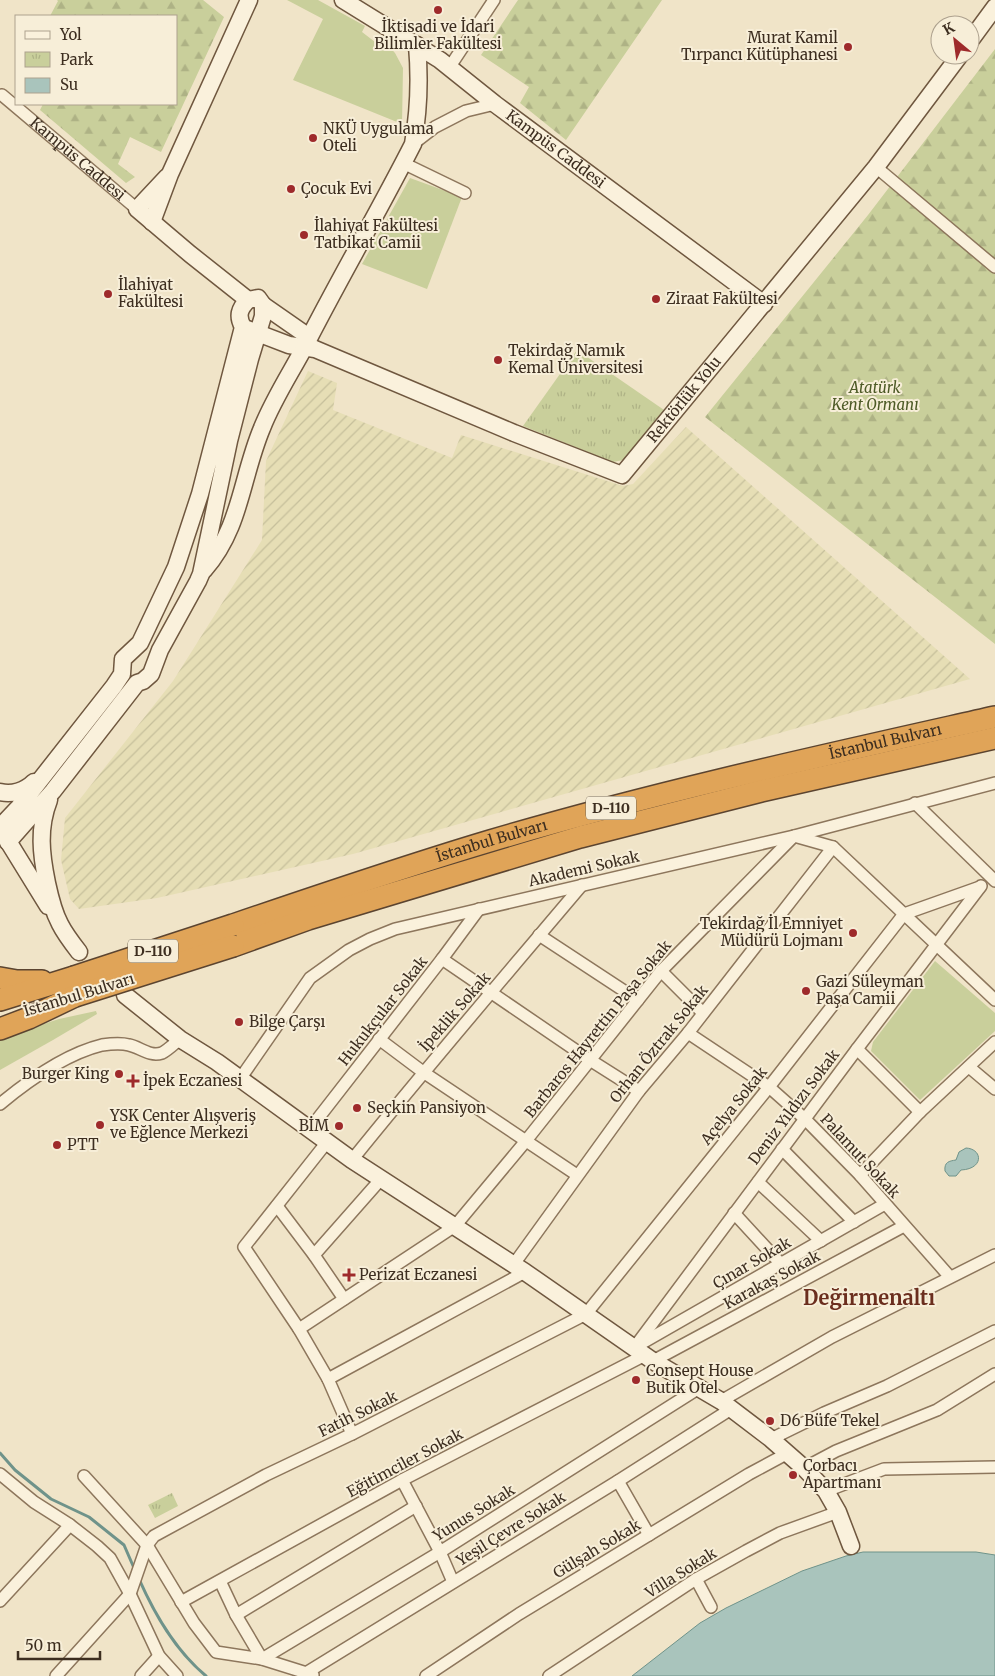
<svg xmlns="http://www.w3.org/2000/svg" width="995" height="1676" font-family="Merriweather,serif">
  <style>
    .farmland { fill: url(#farmland-furrows) }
    .grass { fill: #c9cf9b }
    .forest { fill: url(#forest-firs) }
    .park { fill: url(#park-tufts) }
    .water { fill: #a9c4bc; stroke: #6f938a }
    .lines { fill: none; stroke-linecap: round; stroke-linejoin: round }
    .stream { stroke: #6f938a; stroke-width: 3 }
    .street-casing { stroke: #8d765c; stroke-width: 14 }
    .secondary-casing { stroke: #6f573f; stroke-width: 19 }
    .highway-casing { stroke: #5b4430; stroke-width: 24 }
    .street { stroke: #faf1dc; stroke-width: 11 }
    .secondary { stroke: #faf1dc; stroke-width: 16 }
    .highway { stroke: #e0a458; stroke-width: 21 }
    .highway-bridge-casing { stroke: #5b4430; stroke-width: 24; stroke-linecap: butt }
    .highway-bridge { stroke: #e0a458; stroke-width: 21 }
    .poi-dot { fill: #9e2a2b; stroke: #f7eed8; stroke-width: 2 }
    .labels { text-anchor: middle; stroke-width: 4; stroke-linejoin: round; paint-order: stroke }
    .shield { fill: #f7eed8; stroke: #756857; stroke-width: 1 }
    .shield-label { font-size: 14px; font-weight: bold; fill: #3d2e20 }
    .poi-label { font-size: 15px; fill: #3d2e20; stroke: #f7eed8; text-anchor: start }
    .street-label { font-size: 15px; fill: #3d2e20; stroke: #f7eed8 }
    .park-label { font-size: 15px; font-style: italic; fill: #4d5a26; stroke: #f7eed8 }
    .district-label { font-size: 20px; font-weight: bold; fill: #6b2e1e; stroke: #f7eed8 }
  </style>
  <defs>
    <pattern id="farmland-furrows" width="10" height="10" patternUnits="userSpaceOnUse" patternTransform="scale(1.25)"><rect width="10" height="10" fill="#e6deb5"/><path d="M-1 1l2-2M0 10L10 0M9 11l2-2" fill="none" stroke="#c6bf9b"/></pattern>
    <pattern id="forest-firs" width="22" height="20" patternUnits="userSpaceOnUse" patternTransform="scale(1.25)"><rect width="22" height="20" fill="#c9cf9b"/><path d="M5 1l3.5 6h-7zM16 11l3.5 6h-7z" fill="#aeb285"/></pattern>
    <pattern id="park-tufts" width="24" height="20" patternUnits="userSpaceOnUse" patternTransform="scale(1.25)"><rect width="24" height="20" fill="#c9cf9b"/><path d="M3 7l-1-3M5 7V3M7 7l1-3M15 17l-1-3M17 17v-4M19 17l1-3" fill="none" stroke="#aeb285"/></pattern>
  </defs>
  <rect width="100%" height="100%" fill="#f0e4c8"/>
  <path class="farmland" d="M 308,371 L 337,383 L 333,410 L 452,458 L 461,435 L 623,486 L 633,484 L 686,427 L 970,679 L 353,854 L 157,898 L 79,909 L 70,899 L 61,860 L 65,818 L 173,681 L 262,540 L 266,461 Z"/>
  <g class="grass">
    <path d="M 287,0 L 318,0 L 365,26 L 362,32 L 375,42 L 382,39 L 395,53 L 403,68 L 402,124 L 293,80 L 323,19 Z"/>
    <path d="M 410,178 L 462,197 L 427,289 L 362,264 Z"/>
    <path d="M 935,961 L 995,1013 L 995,1031 L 920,1100 L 871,1051 L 873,1042 Z"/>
    <path d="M 96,1011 L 97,1014 L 53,1040 L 0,1070 L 0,1038 L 59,1019 Z"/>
  </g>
  <g class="forest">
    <path d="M 57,0 L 203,0 L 224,17 L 161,152 L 130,137 L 118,164 L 135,177 L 126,183 L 40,110 L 43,104 L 176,104 L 176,16 L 50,16 L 58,1 Z"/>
    <path d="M 518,0 L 662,0 L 566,140 L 520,103 L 529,87 L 481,55 Z"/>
    <path d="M 995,49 L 995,644 L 705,417 L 868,215 Z"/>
  </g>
  <g class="park">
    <path d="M 577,350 L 667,412 L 629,459 L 613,462 L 523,426 Z"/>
    <path d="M 172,1493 L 178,1506 L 155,1518 L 148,1505 Z"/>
  </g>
  <g class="water">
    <path d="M 966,1148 C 983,1149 984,1169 961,1170 L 956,1176 L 949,1176 L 945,1171 C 944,1162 949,1161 956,1160 L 959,1152 Z"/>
    <path d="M 863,1552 L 976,1552 L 995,1555 L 995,1676 L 632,1676 L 700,1623 L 726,1608 L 802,1571 L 846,1556 Z"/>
  </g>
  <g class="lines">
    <g class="stream">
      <path d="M 0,1453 L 15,1470 L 51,1499 L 89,1517 L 124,1545 L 134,1568"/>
      <path d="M 139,1579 C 155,1615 175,1650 206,1676"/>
    </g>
    <g class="street-casing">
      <g id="street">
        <path d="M 449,68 L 494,0"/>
        <path id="s1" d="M 2,95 L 137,209"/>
        <path d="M 413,144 L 435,127 L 466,111 L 495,104"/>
        <path d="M 403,163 L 465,193"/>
        <path d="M 876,167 L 995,267"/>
        <path d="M 915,803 L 995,881"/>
        <path d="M 904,914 L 980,887"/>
        <path d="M 539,935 L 638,1000"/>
        <path d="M 442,959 L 590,1060 L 639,1091"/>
        <path d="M 661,971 L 703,1013"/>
        <path d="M 688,1033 L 769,1087 L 805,1119 L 860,1175 L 950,1277"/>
        <path d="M 379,1039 L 423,1072 L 577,1175"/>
        <path d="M 857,1049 L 920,1112"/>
        <path d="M 969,1067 L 995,1089"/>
        <path d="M 240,1079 L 310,978 L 349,950 L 370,939 L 395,929 L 794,836 L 995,783"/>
        <path d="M 0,1104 C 29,1080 65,1054 102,1045 C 109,1044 122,1043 129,1045 C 140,1047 149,1057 162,1053 C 168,1050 175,1043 180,1039"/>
        <path d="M 309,1130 L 442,959 L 479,909"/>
        <path d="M 327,1142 L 244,1247 L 299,1329 L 328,1379 L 352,1434"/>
        <path d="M 782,1149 L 854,1222"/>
        <path d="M 352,1160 C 427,1067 505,976 582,885"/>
        <path d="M 860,1175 L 920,1112 L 995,1042"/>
        <path d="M 758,1182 L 821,1241"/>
        <path d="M 277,1206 L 314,1255 L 344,1299"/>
        <path d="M 734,1213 L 781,1264"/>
        <path d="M 314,1255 L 381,1179"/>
        <path d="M 514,1264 L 639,1091 L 688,1033 L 833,847"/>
        <path d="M 299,1329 L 455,1226 L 525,1142 L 661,971 L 794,836 L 833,847 L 995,1000"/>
        <path d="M 637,1346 L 885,1204"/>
        <path d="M 634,1348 L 857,1049 L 981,886"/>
        <path d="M 653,1361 L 904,1226"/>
        <path d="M 328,1379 L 525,1272"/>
        <path d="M 721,1401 L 832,1337 L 995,1255"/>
        <path d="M 771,1439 L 824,1413 L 887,1386 L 995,1331"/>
        <path d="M 804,1468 L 836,1451 L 937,1410 L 995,1374"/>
        <path d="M 0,1474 L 34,1502 L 70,1525 L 97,1546 L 110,1558 L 130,1594 L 159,1656 L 177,1676"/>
        <path d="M 84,1476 L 147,1545 L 194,1623 L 216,1652 L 262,1659 L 313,1675"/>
        <path d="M 402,1480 L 440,1552 L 453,1582"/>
        <path d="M 618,1481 L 649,1535"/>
        <path d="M 826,1491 L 884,1469 L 995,1467"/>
        <path d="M 696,1579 L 711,1607"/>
        <path d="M 220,1581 L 236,1615 L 262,1659 L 440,1552 L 699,1388"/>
        <path d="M 0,1601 L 70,1525"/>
        <path d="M 181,1602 L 402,1480 L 645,1355"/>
        <path d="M 236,1615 L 416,1506"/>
        <path d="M 306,1673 L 618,1481 L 731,1409"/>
        <path d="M 56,1676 L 130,1594 L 147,1545 L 154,1536 L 266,1475 L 352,1434 L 586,1314 L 769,1087 L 904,914"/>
        <path d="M 141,1676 L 159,1656"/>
        <path d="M 426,1676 L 519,1614 L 749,1474 L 788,1453"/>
        <path d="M 549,1676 L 696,1579 L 746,1551 L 780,1533 L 838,1512"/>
      </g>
    </g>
    <g class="secondary-casing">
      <g id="secondary">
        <path id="s2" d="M 343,0 L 440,60 L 495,104 L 764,304"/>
        <path d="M 970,41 L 995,7"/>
        <path d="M 167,177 L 137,209 L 190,254 L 248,300"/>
        <path d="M 152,222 L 170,174 L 249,0"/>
        <path d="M 263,305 L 309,337"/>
        <path id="s3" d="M 247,329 L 289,345 L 315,349 L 514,433 L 622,475 L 876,167 L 960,55"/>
        <path d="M 204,570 C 241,528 241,478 262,428 C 273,400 290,374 304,348 C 339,279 378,213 413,144 C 419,110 420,79 417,45"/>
        <path d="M 0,792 C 12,795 25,791 34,782"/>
        <path d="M 49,800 C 38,828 41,854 47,883 C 50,897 53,911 60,924 C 65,934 72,943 79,952"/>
        <path d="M 0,827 L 19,807 L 114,686 L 122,674 L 123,659 L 140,643 L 176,567 L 200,494 L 243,327 C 237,316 239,309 248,300 L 258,298 L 263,305 L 263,316 L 250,359 L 229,441 L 201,574 L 198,581 L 160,650 L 151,674 L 143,681 L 137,683 L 53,791 L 8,842"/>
        <path d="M 3,833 L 48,906"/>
        <path d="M 125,995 L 180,1039 L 217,1062 L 352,1160 L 525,1272 L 653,1361 L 721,1401 L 771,1439 L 804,1468 L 826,1491 L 838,1512 L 851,1546"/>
      </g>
    </g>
    <g class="highway-casing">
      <g id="highway">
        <path id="s4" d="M 233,925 C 318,896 403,867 490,841 C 656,792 826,755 995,717"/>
        <path d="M 233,946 L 308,919 L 580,837 L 761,791 L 995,738"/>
        <path d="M 0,978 L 17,981 L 42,981"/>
        <path d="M 0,1000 L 74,977"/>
        <path d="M 0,1029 L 29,1018 L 75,996"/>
      </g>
    </g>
    <use href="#street" class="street"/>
    <use href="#secondary" class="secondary"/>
    <use href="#highway" class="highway"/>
    <g class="highway-bridge-casing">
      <g id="highway-bridge">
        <path d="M 74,977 L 233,925"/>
        <path d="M 75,996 L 233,946"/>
      </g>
    </g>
    <use href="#highway-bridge" class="highway-bridge"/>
  </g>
  <g class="poi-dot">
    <circle cx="438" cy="10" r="5"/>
    <circle cx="848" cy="47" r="5"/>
    <circle cx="313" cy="138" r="5"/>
    <circle cx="291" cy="189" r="5"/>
    <circle cx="304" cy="235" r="5"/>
    <circle cx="108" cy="294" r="5"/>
    <circle cx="656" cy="299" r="5"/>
    <circle cx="498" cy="360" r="5"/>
    <circle cx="853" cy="933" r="5"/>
    <circle cx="806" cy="991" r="5"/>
    <circle cx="239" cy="1022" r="5"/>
    <circle cx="119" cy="1074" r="5"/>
    <path d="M130.5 1073.5h5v5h5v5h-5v5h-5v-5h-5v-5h5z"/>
    <circle cx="357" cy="1108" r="5"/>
    <circle cx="100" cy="1125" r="5"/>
    <circle cx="339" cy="1126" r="5"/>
    <circle cx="57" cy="1145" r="5"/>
    <path d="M346.5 1267.5h5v5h5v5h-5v5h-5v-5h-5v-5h5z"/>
    <circle cx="636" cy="1380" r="5"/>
    <circle cx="770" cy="1421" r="5"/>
    <circle cx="793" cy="1475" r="5"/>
  </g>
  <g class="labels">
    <g class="shield">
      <rect x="586" y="796.5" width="50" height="23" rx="4"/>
      <rect x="128" y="939.5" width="50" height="23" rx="4"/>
    </g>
    <g class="shield-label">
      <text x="611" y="813">D-110</text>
      <text x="153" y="956">D-110</text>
    </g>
    <g class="poi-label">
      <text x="438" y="32" text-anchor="middle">İktisadi ve İdari<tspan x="438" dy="17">Bilimler Fakültesi</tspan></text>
      <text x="838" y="43" text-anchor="end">Murat Kamil<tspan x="838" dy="17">Tırpancı Kütüphanesi</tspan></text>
      <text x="323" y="134">NKÜ Uygulama<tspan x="323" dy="17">Oteli</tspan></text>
      <text x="301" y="194">Çocuk Evi</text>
      <text x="314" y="231">İlahiyat Fakültesi<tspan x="314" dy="17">Tatbikat Camii</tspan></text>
      <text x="118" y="290">İlahiyat<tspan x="118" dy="17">Fakültesi</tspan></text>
      <text x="666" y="304">Ziraat Fakültesi</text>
      <text x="508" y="356">Tekirdağ Namık<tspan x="508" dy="17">Kemal Üniversitesi</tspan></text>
      <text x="843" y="929" text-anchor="end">Tekirdağ İl Emniyet<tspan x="843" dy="17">Müdürü Lojmanı</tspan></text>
      <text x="816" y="987">Gazi Süleyman<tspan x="816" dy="17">Paşa Camii</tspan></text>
      <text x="249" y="1027">Bilge Çarşı</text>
      <text x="109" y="1079" text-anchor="end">Burger King</text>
      <text x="143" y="1086">İpek Eczanesi</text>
      <text x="367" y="1113">Seçkin Pansiyon</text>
      <text x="110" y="1121">YSK Center Alışveriş<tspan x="110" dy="17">ve Eğlence Merkezi</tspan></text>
      <text x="329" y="1131" text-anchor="end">BİM</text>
      <text x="67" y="1150">PTT</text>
      <text x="359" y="1280">Perizat Eczanesi</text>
      <text x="646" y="1376">Consept House<tspan x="646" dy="17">Butik Otel</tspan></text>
      <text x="780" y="1426">D6 Büfe Tekel</text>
      <text x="803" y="1471">Çorbacı<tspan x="803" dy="17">Apartmanı</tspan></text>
    </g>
    <g class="street-label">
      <text dy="5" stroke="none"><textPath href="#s2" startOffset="260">Kampüs Caddesi</textPath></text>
      <text dy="5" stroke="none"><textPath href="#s1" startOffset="99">Kampüs Caddesi</textPath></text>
      <text dy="5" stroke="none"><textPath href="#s3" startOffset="501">Rektörlük Yolu</textPath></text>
      <text dy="5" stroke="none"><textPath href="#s4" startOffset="678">İstanbul Bulvarı</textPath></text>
      <text dy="5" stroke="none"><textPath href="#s4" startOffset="272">İstanbul Bulvarı</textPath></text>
      <text transform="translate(584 869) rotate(-13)" y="5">Akademi Sokak</text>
      <text transform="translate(79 995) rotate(-17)" y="5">İstanbul Bulvarı</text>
      <text transform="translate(383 1011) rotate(-52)" y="5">Hukukçular Sokak</text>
      <text transform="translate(455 1012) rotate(-49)" y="5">İpeklik Sokak</text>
      <text transform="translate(598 1029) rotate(-51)" y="5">Barbaros Hayrettin Paşa Sokak</text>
      <text transform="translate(659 1044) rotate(-51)" y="5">Orhan Öztrak Sokak</text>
      <text transform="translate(734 1106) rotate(-51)" y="5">Açelya Sokak</text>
      <text transform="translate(794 1107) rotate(-53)" y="5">Deniz Yıldızı Sokak</text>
      <text transform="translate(860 1156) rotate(47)" y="5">Palamut Sokak</text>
      <text transform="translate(752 1263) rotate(-30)" y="5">Çınar Sokak</text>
      <text transform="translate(772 1280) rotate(-28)" y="5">Karakaş Sokak</text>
      <text transform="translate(358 1414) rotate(-26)" y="5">Fatih Sokak</text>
      <text transform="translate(405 1463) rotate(-28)" y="5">Eğitimciler Sokak</text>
      <text transform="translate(474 1513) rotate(-32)" y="5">Yunus Sokak</text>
      <text transform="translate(511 1529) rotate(-32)" y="5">Yeşil Çevre Sokak</text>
      <text transform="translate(597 1549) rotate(-31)" y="5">Gülşah Sokak</text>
      <text transform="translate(681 1573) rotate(-32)" y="5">Villa Sokak</text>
    </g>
    <g class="park-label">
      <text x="875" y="393">Atatürk<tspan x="875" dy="17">Kent Ormanı</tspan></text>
    </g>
    <g class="district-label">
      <text x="869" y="1305">Değirmenaltı</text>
    </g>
  </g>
  <rect x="15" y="15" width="162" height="90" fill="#f7eed8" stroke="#ada18e"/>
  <rect x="25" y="31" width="25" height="8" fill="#faf1dc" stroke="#ada18e"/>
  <text x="60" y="40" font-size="15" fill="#3d2e20">Yol</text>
  <rect x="25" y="52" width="25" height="15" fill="url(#park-tufts)" stroke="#ada18e"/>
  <text x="60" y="65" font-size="15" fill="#3d2e20">Park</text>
  <rect x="25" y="78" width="25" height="15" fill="#a9c4bc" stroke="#ada18e"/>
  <text x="60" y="90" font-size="15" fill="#3d2e20">Su</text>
  <g transform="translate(955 40) rotate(331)"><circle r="24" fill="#f7eed8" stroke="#ada18e"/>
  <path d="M0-4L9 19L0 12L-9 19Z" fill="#9e2a2b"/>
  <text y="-8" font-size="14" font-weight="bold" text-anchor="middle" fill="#3d2e20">K</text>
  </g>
  <path d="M18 1651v8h82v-8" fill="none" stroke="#3d2e20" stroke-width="2.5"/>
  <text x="25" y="1651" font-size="15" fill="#3d2e20" stroke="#f7eed8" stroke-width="4" paint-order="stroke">50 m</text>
</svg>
